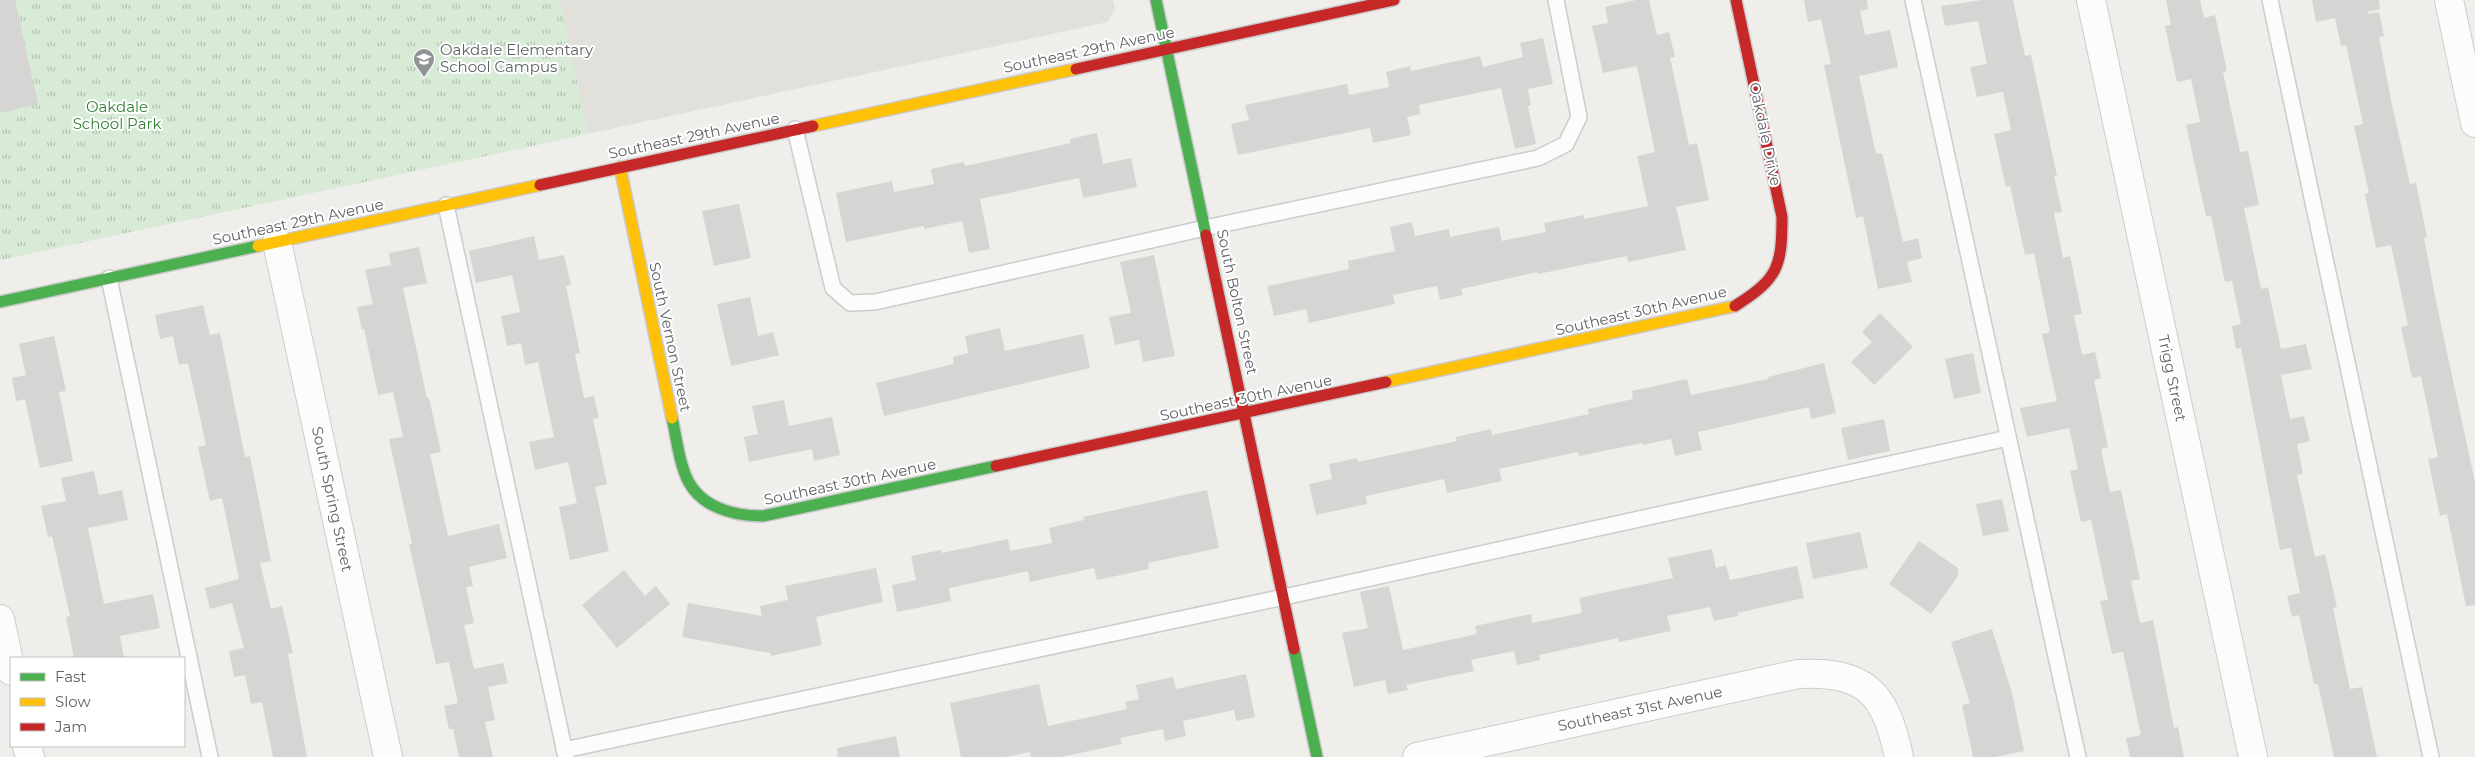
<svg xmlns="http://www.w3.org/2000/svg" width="2475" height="757" font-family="Montserrat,sans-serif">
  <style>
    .education { fill: #e2e0da }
    .park { fill: url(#park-tufts) }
    .building { fill: #d6d5d3 }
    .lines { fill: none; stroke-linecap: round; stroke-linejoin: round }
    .lane-casing { stroke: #cbcccc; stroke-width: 18 }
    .street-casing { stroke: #cbcccc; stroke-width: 30 }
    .fast-casing { stroke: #cacacb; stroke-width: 14 }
    .slow-casing { stroke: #cacacb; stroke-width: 14 }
    .jam-casing { stroke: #cacacb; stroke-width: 14 }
    .lane { stroke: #fdfcfc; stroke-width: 15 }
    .street { stroke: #fdfcfc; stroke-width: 28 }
    .fast { stroke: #4caf50; stroke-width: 11 }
    .slow { stroke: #ffc107; stroke-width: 11 }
    .jam { stroke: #c62828; stroke-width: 11 }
    .labels { text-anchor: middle; stroke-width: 4; stroke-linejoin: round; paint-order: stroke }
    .poi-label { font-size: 15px; fill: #5f6368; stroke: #fff; text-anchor: start }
    .street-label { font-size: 15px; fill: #5f6368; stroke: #fff }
    .park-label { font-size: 15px; fill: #348238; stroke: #fff }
  </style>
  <defs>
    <pattern id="park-tufts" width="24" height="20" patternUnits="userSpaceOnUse" patternTransform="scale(1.25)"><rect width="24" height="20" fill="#d8ebd6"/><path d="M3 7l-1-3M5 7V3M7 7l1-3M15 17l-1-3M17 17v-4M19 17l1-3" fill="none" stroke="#b2c2b1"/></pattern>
  </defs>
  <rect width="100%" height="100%" fill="#efeeea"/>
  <path class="education" d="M 0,0 L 1113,0 L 1115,9 L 1108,22 L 0,260 Z"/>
  <path class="park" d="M 0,0 L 560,0 L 588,134 L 0,260 Z"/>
  <g class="building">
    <path d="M 0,0 L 15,0 L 38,104 L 0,113 Z"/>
    <path d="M 1636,0 L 1649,0 L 1657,35 L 1669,32 L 1675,57 L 1670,58 L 1689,145 L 1697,143 L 1709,200 L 1676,207 L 1686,250 L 1628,262 L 1627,256 L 1538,274 L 1537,272 L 1461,289 L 1463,295 L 1440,300 L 1437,286 L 1393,295 L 1395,304 L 1309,323 L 1306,309 L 1274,316 L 1267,286 L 1349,269 L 1348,261 L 1395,251 L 1390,227 L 1412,222 L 1415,236 L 1449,229 L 1450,237 L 1499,227 L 1502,241 L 1546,232 L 1544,223 L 1584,215 L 1584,219 L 1648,206 L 1637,156 L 1655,152 L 1637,66 L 1603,73 L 1592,26 L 1608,23 L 1605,7 Z"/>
    <path d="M 1804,0 L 1867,0 L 1868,9 L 1860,11 L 1865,35 L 1890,30 L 1898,67 L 1859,76 L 1876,154 L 1882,153 L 1903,242 L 1918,238 L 1922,258 L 1907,262 L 1912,282 L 1878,289 L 1863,216 L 1856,218 L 1824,65 L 1831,64 L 1821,19 L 1808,22 Z"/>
    <path d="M 1982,0 L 2013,0 L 2025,56 L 2031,55 L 2057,176 L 2054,176 L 2062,212 L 2054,213 L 2063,258 L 2070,256 L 2082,314 L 2074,315 L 2082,355 L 2095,352 L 2101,378 L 2094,380 L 2108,447 L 2101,449 L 2110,492 L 2121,490 L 2140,579 L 2131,581 L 2140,623 L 2153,620 L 2174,728 L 2178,727 L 2184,757 L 2130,757 L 2126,738 L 2141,735 L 2123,652 L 2112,654 L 2100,601 L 2108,600 L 2091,520 L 2081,522 L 2070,471 L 2078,469 L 2069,428 L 2027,437 L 2020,408 L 2057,401 L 2042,334 L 2050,332 L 2034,253 L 2025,255 L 2010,186 L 2006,187 L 1994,134 L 2011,130 L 2003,92 L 1977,97 L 1970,67 L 1987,64 L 1978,21 L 1945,26 L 1941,6 Z"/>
    <path d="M 2166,0 L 2200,0 L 2204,18 L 2215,15 L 2227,71 L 2223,72 L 2240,152 L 2248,151 L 2259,205 L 2244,208 L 2261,289 L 2268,287 L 2281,349 L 2306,344 L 2312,369 L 2281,375 L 2290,419 L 2304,416 L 2310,441 L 2297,444 L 2303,474 L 2297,475 L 2315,557 L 2325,554 L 2337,607 L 2333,608 L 2350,689 L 2362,687 L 2377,757 L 2334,757 L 2318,684 L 2314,684 L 2299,615 L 2292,617 L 2287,596 L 2300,593 L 2291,548 L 2280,550 L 2241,348 L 2236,349 L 2232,326 L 2241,324 L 2232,281 L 2225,282 L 2211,216 L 2206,216 L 2186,125 L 2200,122 L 2191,79 L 2177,82 L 2165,26 L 2171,25 Z"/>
    <path d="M 2312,0 L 2379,0 L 2380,9 L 2367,12 L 2368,14 L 2379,12 L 2384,36 L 2379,37 L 2392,105 L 2410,184 L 2416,183 L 2427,237 L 2424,238 L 2437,306 L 2475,482 L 2475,605 L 2466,606 L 2447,514 L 2440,516 L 2428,459 L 2438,457 L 2421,376 L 2412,378 L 2401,327 L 2408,325 L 2391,245 L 2376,248 L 2365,194 L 2369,193 L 2354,126 L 2363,124 L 2346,45 L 2341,46 L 2335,18 L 2316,22 Z"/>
    <path d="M 1543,38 L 1553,84 L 1528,89 L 1531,105 L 1528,106 L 1536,144 L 1515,149 L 1501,88 L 1419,105 L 1420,114 L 1407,117 L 1411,135 L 1373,143 L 1370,128 L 1238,155 L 1231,124 L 1249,120 L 1245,105 L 1347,84 L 1349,95 L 1389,87 L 1386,72 L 1410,66 L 1411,71 L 1480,56 L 1483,67 L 1523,57 L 1520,43 Z"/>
    <path d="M 1097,133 L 1103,164 L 1131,158 L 1137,187 L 1083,198 L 1079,178 L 980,199 L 990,249 L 969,253 L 962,221 L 924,229 L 924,226 L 846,242 L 836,193 L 892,181 L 894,192 L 934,184 L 931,169 L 964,162 L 965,166 L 1071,143 L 1070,139 Z"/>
    <path d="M 739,204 L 751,258 L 714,266 L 702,211 Z"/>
    <path d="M 534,236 L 539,260 L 564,255 L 571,285 L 566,286 L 580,353 L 575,354 L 584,398 L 594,396 L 599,418 L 593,419 L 607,484 L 595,487 L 609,551 L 570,560 L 559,507 L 577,503 L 568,462 L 535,470 L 529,442 L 554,437 L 538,362 L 525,365 L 521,343 L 507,346 L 501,316 L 520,312 L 512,275 L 476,283 L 469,251 Z"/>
    <path d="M 419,247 L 427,283 L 403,288 L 427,398 L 429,398 L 441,452 L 430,454 L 448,536 L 499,524 L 507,558 L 469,567 L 473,586 L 466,587 L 474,623 L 464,625 L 474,669 L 503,663 L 508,683 L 488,687 L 495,720 L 485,722 L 493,757 L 459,757 L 453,729 L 449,729 L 444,706 L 458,703 L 449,662 L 436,664 L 409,544 L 412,544 L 389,439 L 403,437 L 393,392 L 378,395 L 364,329 L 362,330 L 357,307 L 373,304 L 365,270 L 391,265 L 389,253 Z"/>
    <path d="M 1154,255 L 1175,356 L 1143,362 L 1139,340 L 1115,345 L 1109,317 L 1131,313 L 1120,262 Z"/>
    <path d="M 750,297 L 758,336 L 773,332 L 779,355 L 731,366 L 717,304 Z"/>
    <path d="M 203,305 L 210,335 L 220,333 L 245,457 L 250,456 L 271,561 L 260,563 L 271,609 L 282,606 L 293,653 L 288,654 L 307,757 L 273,757 L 262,702 L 251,704 L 245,675 L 234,677 L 229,651 L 244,648 L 232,603 L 210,609 L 205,588 L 239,579 L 222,498 L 210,501 L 198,447 L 206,445 L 188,363 L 179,365 L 173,336 L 160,339 L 155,315 Z"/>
    <path d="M 1880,313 L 1913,347 L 1874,385 L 1851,362 L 1872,342 L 1862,332 Z"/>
    <path d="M 1000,328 L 1005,351 L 1083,334 L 1090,368 L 884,416 L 876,383 L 954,364 L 953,357 L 968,353 L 965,336 Z"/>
    <path d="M 54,336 L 66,391 L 59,392 L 73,461 L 40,468 L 25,399 L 16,401 L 12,378 L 26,375 L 19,344 Z"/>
    <path d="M 1973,353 L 1981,393 L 1954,399 L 1945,359 Z"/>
    <path d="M 1824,363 L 1836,413 L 1811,419 L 1809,407 L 1698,432 L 1702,450 L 1675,456 L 1671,439 L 1643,445 L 1643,443 L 1579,456 L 1578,452 L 1499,469 L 1502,481 L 1447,493 L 1444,479 L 1366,496 L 1367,504 L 1316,515 L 1309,484 L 1332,479 L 1329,464 L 1357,458 L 1358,462 L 1457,441 L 1456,437 L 1491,429 L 1492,435 L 1589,414 L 1588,409 L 1633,399 L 1632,391 L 1687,379 L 1691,395 L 1768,379 L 1768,377 Z"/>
    <path d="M 784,400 L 789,426 L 832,417 L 840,455 L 814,461 L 812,449 L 749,462 L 744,437 L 758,434 L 752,406 Z"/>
    <path d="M 1884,419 L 1890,451 L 1848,460 L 1841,428 Z"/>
    <path d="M 94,471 L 99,495 L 122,490 L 128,520 L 88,528 L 104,604 L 153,594 L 160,628 L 120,636 L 124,658 L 74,658 L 66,617 L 70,616 L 52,536 L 48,537 L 41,506 L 66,501 L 61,478 Z"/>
    <path d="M 1207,490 L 1219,548 L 1148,563 L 1149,569 L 1097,580 L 1094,568 L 1030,582 L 1028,571 L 949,588 L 951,601 L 897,612 L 892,585 L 916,580 L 911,556 L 941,550 L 942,553 L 1008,539 L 1010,551 L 1052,543 L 1049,528 L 1084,520 L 1083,517 Z"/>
    <path d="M 2002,499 L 2009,531 L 1983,536 L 1976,504 Z"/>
    <path d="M 1860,532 L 1868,568 L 1813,579 L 1806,543 Z"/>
    <path d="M 1919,541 L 1958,568 L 1958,576 L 1931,614 L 1889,584 Z"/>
    <path d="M 1712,549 L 1716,568 L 1726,565 L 1730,580 L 1797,566 L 1804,598 L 1737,613 L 1738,616 L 1714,621 L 1710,607 L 1667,616 L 1671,631 L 1619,642 L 1618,638 L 1539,655 L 1540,660 L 1517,665 L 1514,651 L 1471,660 L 1474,671 L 1406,685 L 1408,690 L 1388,694 L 1385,680 L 1354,687 L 1342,633 L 1368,628 L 1360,592 L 1389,586 L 1403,650 L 1477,634 L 1475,626 L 1531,614 L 1532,623 L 1582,613 L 1579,598 L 1673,578 L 1668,558 Z"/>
    <path d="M 876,568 L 883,602 L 816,617 L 822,645 L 771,656 L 770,653 L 682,637 L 688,603 L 762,616 L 760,606 L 788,600 L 785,586 Z"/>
    <path d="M 624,570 L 645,596 L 656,586 L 670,604 L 617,648 L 582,605 Z"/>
    <path d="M 1992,629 L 2012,693 L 2024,751 L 1995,757 L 1973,757 L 1962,705 L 1970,703 L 1951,642 Z"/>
    <path d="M 1246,674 L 1255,717 L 1236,721 L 1234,710 L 1183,721 L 1186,736 L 1165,741 L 1163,729 L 1120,738 L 1122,744 L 1061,757 L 1031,757 L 1030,752 L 1006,757 L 961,757 L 950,703 L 1039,684 L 1048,726 L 1127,709 L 1125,702 L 1139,699 L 1136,685 L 1173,677 L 1176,689 Z"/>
    <path d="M 896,736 L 900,757 L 838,757 L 837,748 Z"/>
  </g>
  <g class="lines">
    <g class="lane-casing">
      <g id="lane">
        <path d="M 1913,0 L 2078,757"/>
        <path d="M 2270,0 L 2431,757"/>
        <path d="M 795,129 L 833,288 L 850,303 L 875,302 L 1205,228 L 1538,158 L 1566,144 L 1579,117 L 1556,0"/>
        <path d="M 446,205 L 566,757"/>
        <path d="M 109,278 L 210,757"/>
        <path d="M 564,750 L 1284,597 L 2008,438"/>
      </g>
    </g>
    <g class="street-casing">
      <g id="street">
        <path d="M 2091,0 L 2253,757"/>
        <path d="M 2449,0 L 2475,123"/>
        <path d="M 277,242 L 388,757"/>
        <path d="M 0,619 L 11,671"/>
        <path d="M 27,746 L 30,757"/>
        <path d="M 1417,757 L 1798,674 C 1866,671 1885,692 1899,757"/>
      </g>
    </g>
    <g class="fast-casing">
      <g id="fast">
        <path d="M 1156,0 L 1206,235"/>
        <path d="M 0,302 L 258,246"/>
        <path d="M 672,418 C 676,435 678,455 684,471 C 695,506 731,516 763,516 L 996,466"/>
        <path d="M 1294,649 L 1317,757"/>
      </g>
    </g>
    <g class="slow-casing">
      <g id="slow">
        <path d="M 813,126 L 1076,69"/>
        <path d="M 620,167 L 672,418"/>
        <path d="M 258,246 L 540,185"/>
        <path d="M 1386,382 L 1735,306"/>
      </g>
    </g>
    <g class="jam-casing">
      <g id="jam">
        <path d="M 1076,69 L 1394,0"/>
        <path d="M 540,185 L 813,126"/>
        <path d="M 1206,235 L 1294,649"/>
        <path d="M 1735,306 C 1778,279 1782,267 1782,217 L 1736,0"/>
        <path d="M 996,466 L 1386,382"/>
      </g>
    </g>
    <use href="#lane" class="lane"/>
    <use href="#street" class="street"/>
    <use href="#fast" class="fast"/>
    <use href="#slow" class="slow"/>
    <use href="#jam" class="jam"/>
  </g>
  <defs>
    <g id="school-pin" transform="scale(1.125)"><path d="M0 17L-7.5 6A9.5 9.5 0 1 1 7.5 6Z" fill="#919496" stroke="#fff"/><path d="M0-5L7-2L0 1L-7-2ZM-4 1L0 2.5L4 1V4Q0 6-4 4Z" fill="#fff"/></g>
  </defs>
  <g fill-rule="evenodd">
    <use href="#school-pin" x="424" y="59"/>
  </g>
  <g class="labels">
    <g class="poi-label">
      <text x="440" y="55">Oakdale Elementary<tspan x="440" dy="17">School Campus</tspan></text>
    </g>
    <g class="street-label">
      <text transform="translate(1089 50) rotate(-12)" y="5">Southeast 29th Avenue</text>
      <text transform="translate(1765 134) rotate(78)" y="5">Oakdale Drive</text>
      <text transform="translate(694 136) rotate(-12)" y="5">Southeast 29th Avenue</text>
      <text transform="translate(298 222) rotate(-12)" y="5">Southeast 29th Avenue</text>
      <text transform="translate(1237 302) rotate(78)" y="5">South Bolton Street</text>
      <text transform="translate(1641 311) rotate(-13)" y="5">Southeast 30th Avenue</text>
      <text transform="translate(670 337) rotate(78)" y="5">South Vernon Street</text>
      <text transform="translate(2172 378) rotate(78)" y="5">Trigg Street</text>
      <text transform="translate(1246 398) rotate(-12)" y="5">Southeast 30th Avenue</text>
      <text transform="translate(850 482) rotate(-12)" y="5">Southeast 30th Avenue</text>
      <text transform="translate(332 499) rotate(78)" y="5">South Spring Street</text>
      <text transform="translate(1640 709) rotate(-12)" y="5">Southeast 31st Avenue</text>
    </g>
    <g class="park-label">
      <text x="117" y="112">Oakdale<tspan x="117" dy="17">School Park</tspan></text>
    </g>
  </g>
  <rect x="10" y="657" width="175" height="90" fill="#ffffff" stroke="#bfc1c3"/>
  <rect x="20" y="673" width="25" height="8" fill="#4caf50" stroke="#bfc1c3"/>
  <text x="55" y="682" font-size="15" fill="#5f6368">Fast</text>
  <rect x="20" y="698" width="25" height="8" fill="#ffc107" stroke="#bfc1c3"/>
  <text x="55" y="707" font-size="15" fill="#5f6368">Slow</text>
  <rect x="20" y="723" width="25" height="8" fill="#c62828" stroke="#bfc1c3"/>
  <text x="55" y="732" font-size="15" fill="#5f6368">Jam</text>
</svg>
